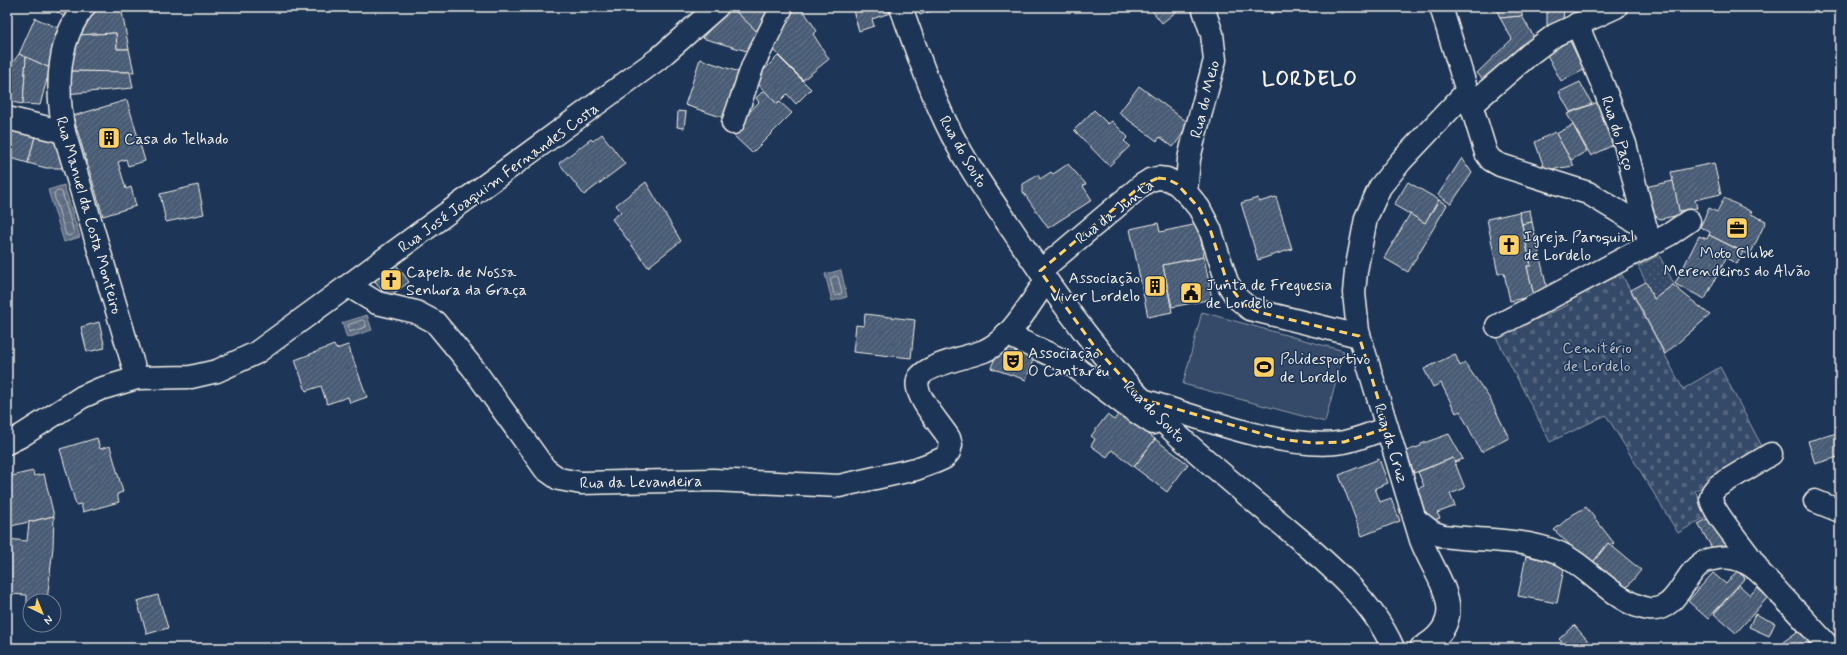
<svg xmlns="http://www.w3.org/2000/svg" width="1847" height="655" font-family="Mynerve,sans-serif">
  <style>
    .grass { fill: url(#grass-dots); stroke: #949ea8 }
    .cemetery { fill: url(#cemetery-stones); stroke: #949ea8 }
    .pitch { fill: #354a67; stroke: #949ea8 }
    .water { fill: url(#water-waves); stroke: #9aa2ab }
    .lines { fill: none; stroke-linecap: round; stroke-linejoin: round }
    .shore { stroke: #b8bcbf; stroke-width: 1 }
    .building { fill: url(#building-hatch); stroke: #f4f1e8 }
    .minor-casing { stroke: #f4f1e8; stroke-width: 25 }
    .minor { stroke: #1d3557; stroke-width: 22 }
    .marked { fill: none; stroke: #ffd166; stroke-width: 3; stroke-dasharray: 8 5; stroke-linejoin: round }
    .labels { text-anchor: middle; stroke-width: 3; stroke-linejoin: round; paint-order: stroke }
    .street-label { font-size: 16px; fill: #f4f1e8; stroke: #1d3557 }
    .poi-label { font-size: 16px; fill: #f4f1e8; stroke: #1d3557; text-anchor: start }
    .park-label { font-size: 16px; fill: #bbbfc1; stroke: #1d3557 }
    .district-label { font-size: 20px; font-weight: bold; letter-spacing: 1px; fill: #f4f1e8; stroke: #1d3557 }
  </style>
  <defs>
    <pattern id="grass-dots" width="8" height="8" patternUnits="userSpaceOnUse"><rect width="8" height="8" fill="#354a67"/><path d="M2 2h.1M6 6h.1" fill="none" stroke="#53657d" stroke-width="1.8" stroke-linecap="round"/></pattern>
    <pattern id="cemetery-stones" width="16" height="16" patternUnits="userSpaceOnUse"><rect width="16" height="16" fill="#354a67"/><path d="M2 7V4a2 2 0 0 1 4 0v3zM10 15v-3a2 2 0 0 1 4 0v3z" fill="#53657d"/></pattern>
    <pattern id="water-waves" width="16" height="10" patternUnits="userSpaceOnUse"><rect width="16" height="10" fill="#5e6d82"/><path d="M0 5q4-4 8 0t8 0" fill="none" stroke="#768294"/></pattern>
    <pattern id="building-hatch" width="6" height="6" patternUnits="userSpaceOnUse"><rect width="6" height="6" fill="#485b74"/><path d="M-1 1l2-2M0 6l6-6M5 7l2-2" fill="none" stroke="#637388"/></pattern>
  </defs>
  <rect width="100%" height="100%" fill="#1d3557"/>
  <filter id="ink" filterUnits="userSpaceOnUse"><feTurbulence type="fractalNoise" baseFrequency=".025" numOctaves="2"/><feDisplacementMap in="SourceGraphic" scale="8" xChannelSelector="R" yChannelSelector="G"/><feConvolveMatrix kernelMatrix="1 2 1 2 8 2 1 2 1" color-interpolation-filters="sRGB"/></filter>
  <g filter="url(#ink)">
    <path class="grass" d="M 1659,255 L 1674,284 L 1654,299 L 1638,266 Z"/>
    <path class="cemetery" d="M 1620,271 L 1683,389 L 1720,367 L 1765,452 L 1695,491 L 1709,515 L 1678,533 L 1606,415 L 1550,442 L 1496,337 L 1568,305 L 1566,299 Z"/>
    <path class="pitch" d="M 1202,312 L 1344,351 L 1325,422 L 1183,384 Z"/>
    <g class="water">
      <path d="M 64,185 L 80,237 L 64,242 L 48,190 Z"/>
      <path d="M 841,270 L 847,297 L 832,301 L 825,274 Z"/>
      <path d="M 367,315 L 372,330 L 347,338 L 342,323 Z"/>
    </g>
    <g class="lines">
      <g class="shore">
        <path d="M 60,191 L 62,192 L 74,233 L 69,236 L 66,235 L 54,195 L 55,192 Z"/>
        <path d="M 836,276 L 838,277 L 842,293 L 836,296 L 834,294 L 830,279 Z"/>
        <path d="M 363,320 L 365,322 L 366,327 L 349,332 L 348,325 Z"/>
      </g>
    </g>
    <g class="building">
      <path d="M 51,7 L 78,7 L 68,20 Z"/>
      <path d="M 97,7 L 121,7 L 129,49 L 117,49 L 116,33 L 77,35 L 85,13 Z"/>
      <path d="M 731,7 L 765,39 L 757,54 L 702,38 Z"/>
      <path d="M 731,7 L 778,7 L 765,39 Z"/>
      <path d="M 798,7 L 801,7 L 817,31 L 813,34 L 829,59 L 803,80 L 766,43 L 773,29 Z"/>
      <path d="M 852,7 L 888,7 L 890,13 L 872,19 L 874,26 L 859,31 Z"/>
      <path d="M 917,7 L 941,7 L 920,15 Z"/>
      <path d="M 1149,7 L 1182,7 L 1162,23 Z"/>
      <path d="M 1267,7 L 1283,7 L 1271,14 Z"/>
      <path d="M 1496,7 L 1522,7 L 1522,16 L 1500,18 Z"/>
      <path d="M 1547,7 L 1564,7 L 1563,23 L 1547,26 Z"/>
      <path d="M 1522,16 L 1534,37 L 1486,83 L 1477,73 L 1512,39 L 1500,18 Z"/>
      <path d="M 35,18 L 67,32 L 50,68 L 19,54 Z"/>
      <path d="M 116,33 L 117,49 L 129,49 L 134,72 L 66,71 L 77,35 Z"/>
      <path d="M 1570,41 L 1584,70 L 1561,81 L 1546,53 Z"/>
      <path d="M 19,54 L 26,57 L 23,104 L 11,102 L 7,78 L 7,70 Z"/>
      <path d="M 778,56 L 811,89 L 796,104 L 787,94 L 777,104 L 754,80 Z"/>
      <path d="M 26,57 L 50,68 L 40,105 L 23,104 Z"/>
      <path d="M 700,59 L 739,72 L 724,118 L 685,105 Z"/>
      <path d="M 66,71 L 130,72 L 133,88 L 65,94 Z"/>
      <path d="M 7,78 L 11,106 L 7,106 Z"/>
      <path d="M 1580,82 L 1592,104 L 1570,112 L 1559,92 Z"/>
      <path d="M 1139,86 L 1190,124 L 1173,147 L 1160,137 L 1157,141 L 1119,113 Z"/>
      <path d="M 764,90 L 777,104 L 780,102 L 792,113 L 752,153 L 730,132 L 759,102 L 756,98 Z"/>
      <path d="M 127,100 L 145,161 L 128,166 L 126,159 L 118,162 L 126,189 L 131,187 L 136,206 L 103,216 L 73,116 Z"/>
      <path d="M 1601,101 L 1617,143 L 1591,156 L 1567,114 Z"/>
      <path d="M 1094,110 L 1108,124 L 1112,121 L 1128,137 L 1124,141 L 1130,146 L 1109,166 L 1074,130 Z"/>
      <path d="M 678,111 L 686,112 L 684,128 L 677,127 Z"/>
      <path d="M 12,122 L 37,129 L 28,163 L 7,157 L 7,139 Z"/>
      <path d="M 1573,125 L 1587,151 L 1571,160 L 1556,134 Z"/>
      <path d="M 37,129 L 58,135 L 66,168 L 46,168 L 28,163 Z"/>
      <path d="M 1555,132 L 1574,166 L 1545,170 L 1535,142 Z"/>
      <path d="M 602,134 L 625,164 L 584,195 L 559,163 L 591,139 L 593,141 Z"/>
      <path d="M 1462,158 L 1472,173 L 1451,204 L 1438,195 Z"/>
      <path d="M 1714,163 L 1721,194 L 1695,200 L 1697,208 L 1679,211 L 1671,172 Z"/>
      <path d="M 1068,164 L 1086,184 L 1083,186 L 1092,200 L 1048,228 L 1023,192 L 1023,184 L 1038,175 L 1040,179 L 1051,172 L 1053,174 Z"/>
      <path d="M 1673,181 L 1680,215 L 1660,219 L 1650,212 L 1645,187 Z"/>
      <path d="M 646,182 L 681,241 L 648,267 L 612,219 L 621,212 L 616,205 Z"/>
      <path d="M 1408,182 L 1439,200 L 1425,223 L 1394,205 Z"/>
      <path d="M 198,185 L 204,214 L 166,222 L 160,194 Z"/>
      <path d="M 1276,197 L 1292,249 L 1258,260 L 1241,203 L 1258,198 L 1259,202 Z"/>
      <path d="M 1724,198 L 1752,212 L 1751,214 L 1766,221 L 1750,255 L 1709,235 L 1710,232 L 1700,227 L 1709,208 L 1717,212 Z"/>
      <path d="M 1439,200 L 1447,205 L 1408,272 L 1384,258 L 1410,214 L 1425,223 Z"/>
      <path d="M 1530,210 L 1532,222 L 1522,224 L 1519,212 Z"/>
      <path d="M 1519,212 L 1531,266 L 1527,266 L 1534,296 L 1510,301 L 1504,273 L 1498,274 L 1487,219 Z"/>
      <path d="M 1532,222 L 1548,293 L 1534,296 L 1527,266 L 1531,266 L 1522,224 Z"/>
      <path d="M 1158,223 L 1160,232 L 1198,224 L 1204,257 L 1163,265 L 1172,312 L 1148,317 L 1130,229 Z"/>
      <path d="M 1709,235 L 1743,252 L 1737,264 L 1726,258 L 1705,299 L 1675,284 L 1699,236 L 1707,239 Z"/>
      <path d="M 1204,257 L 1212,299 L 1172,307 L 1163,265 Z"/>
      <path d="M 395,263 L 409,282 L 387,298 L 373,278 Z"/>
      <path d="M 1646,282 L 1654,299 L 1673,285 L 1710,315 L 1665,354 L 1631,290 Z"/>
      <path d="M 865,314 L 915,320 L 911,358 L 853,352 L 856,325 L 864,326 Z"/>
      <path d="M 99,322 L 105,348 L 87,352 L 81,327 Z"/>
      <path d="M 1001,342 L 1035,354 L 1026,380 L 991,368 Z"/>
      <path d="M 334,345 L 336,349 L 348,345 L 367,397 L 350,403 L 348,397 L 327,404 L 321,386 L 306,391 L 295,360 Z"/>
      <path d="M 1455,354 L 1460,366 L 1465,363 L 1490,399 L 1509,438 L 1481,452 L 1460,411 L 1456,413 L 1441,383 L 1433,387 L 1424,369 Z"/>
      <path d="M 1120,412 L 1155,439 L 1134,467 L 1112,450 L 1107,457 L 1091,446 L 1095,439 L 1091,436 L 1107,415 L 1114,420 Z"/>
      <path d="M 1837,433 L 1840,437 L 1840,460 L 1838,457 L 1815,464 L 1808,441 Z"/>
      <path d="M 1449,434 L 1463,459 L 1455,462 L 1453,458 L 1414,473 L 1406,451 L 1421,446 L 1421,444 Z"/>
      <path d="M 97,438 L 100,449 L 110,446 L 123,492 L 117,494 L 119,502 L 83,512 L 81,504 L 76,505 L 60,449 Z"/>
      <path d="M 1155,439 L 1188,464 L 1167,492 L 1134,467 Z"/>
      <path d="M 1453,458 L 1465,488 L 1450,494 L 1455,506 L 1437,513 L 1440,518 L 1429,522 L 1416,489 L 1424,486 L 1418,472 Z"/>
      <path d="M 1379,459 L 1388,483 L 1375,488 L 1380,502 L 1391,498 L 1400,521 L 1362,536 L 1339,475 Z"/>
      <path d="M 33,471 L 34,476 L 44,474 L 54,516 L 7,527 L 7,477 Z"/>
      <path d="M 1586,507 L 1614,543 L 1611,546 L 1608,543 L 1591,565 L 1554,530 L 1572,515 Z"/>
      <path d="M 54,516 L 53,547 L 47,601 L 30,601 L 30,606 L 27,605 L 27,595 L 7,594 L 7,539 L 27,541 L 29,522 Z"/>
      <path d="M 1712,516 L 1729,545 L 1715,553 L 1698,524 Z"/>
      <path d="M 1608,543 L 1641,570 L 1623,592 L 1591,565 Z"/>
      <path d="M 1526,556 L 1565,564 L 1557,603 L 1518,596 Z"/>
      <path d="M 1737,571 L 1745,578 L 1708,619 L 1688,601 L 1713,573 L 1726,584 Z"/>
      <path d="M 1739,585 L 1750,595 L 1757,588 L 1768,597 L 1736,633 L 1714,614 Z"/>
      <path d="M 158,595 L 168,628 L 147,634 L 137,601 Z"/>
      <path d="M 1755,614 L 1775,623 L 1769,636 L 1749,627 Z"/>
      <path d="M 1574,625 L 1590,643 L 1585,648 L 1567,648 L 1559,639 Z"/>
      <path d="M 1805,626 L 1821,648 L 1788,648 L 1783,642 Z"/>
    </g>
    <g class="lines">
      <g class="minor-casing">
        <g id="minor">
          <path d="M 84,7 C 56,42 56,89 64,132 L 137,378"/>
          <path d="M 901,7 C 915,46 928,86 946,123 C 964,161 989,196 1013,231 C 1060,302 1110,371 1172,430 C 1206,461 1242,491 1278,521 C 1319,556 1371,597 1393,648"/>
          <path d="M 1441,7 L 1486,153 L 1491,160 L 1500,165 L 1588,193 L 1646,228"/>
          <path d="M 1577,24 L 1604,88 L 1625,144 L 1650,245"/>
          <path d="M 1471,105 L 1531,53 L 1555,35 L 1616,7"/>
          <path d="M 7,118 L 64,132"/>
          <path d="M 733,123 L 753,65 L 782,7"/>
          <path d="M 1186,193 L 1189,159 L 1194,138 L 1215,60 L 1212,34 L 1203,7"/>
          <path d="M 1040,271 L 1142,185 L 1150,180 L 1158,178 L 1167,179 L 1177,184 L 1190,197 L 1199,208 L 1210,229 L 1227,282 L 1237,298 L 1250,309 L 1359,336"/>
          <path d="M 349,286 L 377,303 L 416,312 L 435,322 L 473,368 L 545,469 L 559,479 L 581,483 L 713,480 L 839,486 L 916,469 L 935,462 L 944,458 L 949,452 L 951,445 L 949,438 C 941,425 913,395 918,380 C 923,365 969,357 984,351 C 1012,339 1029,304 1046,281"/>
          <path d="M 1497,326 L 1670,234 L 1689,221"/>
          <path d="M 1006,334 L 1071,364 L 1124,404 L 1153,423"/>
          <path d="M 1143,400 C 1198,417 1287,452 1344,442 C 1359,439 1373,433 1387,428"/>
          <path d="M 7,443 L 21,436 L 82,397 L 100,389 L 137,378 L 191,377 L 217,371 L 256,353 L 658,59 L 717,7"/>
          <path d="M 1815,501 L 1840,511"/>
          <path d="M 1415,519 L 1432,532 L 1443,536 C 1481,541 1522,538 1557,552 C 1588,565 1615,604 1649,609 C 1677,612 1683,575 1702,563 C 1707,559 1713,559 1719,558 C 1731,556 1743,560 1753,567 C 1763,574 1772,585 1781,595 C 1797,612 1814,630 1830,648"/>
          <path d="M 1758,569 C 1748,551 1714,515 1711,499 C 1711,493 1714,490 1718,486 L 1771,454"/>
          <path d="M 1421,648 C 1475,618 1435,578 1421,540 L 1358,331 L 1354,293 L 1356,271 L 1366,218 L 1380,187 L 1401,161 L 1467,91"/>
        </g>
      </g>
      <use href="#minor" class="minor"/>
    </g>
  </g>
  <path class="marked" d="M 1158,178 L 1167,179 L 1177,184 L 1199,208 L 1210,229 L 1227,282 L 1243,304 L 1258,312 L 1359,336 L 1387,428 L 1344,442 L 1313,443 L 1280,439 L 1142,399 L 1094,346 L 1040,271 L 1142,185 Z"/>
  <defs>
    <g id="building-square" transform="scale(1.15)"><rect x="-9" y="-9" width="18" height="18" rx="4" fill="#ffd166" stroke="#1d3557"/><path d="M-4-6H4V6H1V3H-1V6H-4ZM-2.5-4.3h1.7v1.8h-1.7ZM.8-4.3h1.7v1.8H.8ZM-2.5-1h1.7V.8h-1.7ZM.8-1h1.7V.8H.8Z" fill="#111"/></g>
    <g id="office-square" transform="scale(1.15)"><rect x="-9" y="-9" width="18" height="18" rx="4" fill="#ffd166" stroke="#1d3557"/><path d="M-6-3h4V-5.5h4V-3h4V5H-6ZM-1-4.5V-3h2v-1.5ZM-6 0V1H6V0Z" fill="#111"/></g>
    <g id="church-square" transform="scale(1.15)"><rect x="-9" y="-9" width="18" height="18" rx="4" fill="#ffd166" stroke="#1d3557"/><path d="M-1.2-6h2.4v3.5h3.3v2.4h-3.3V6h-2.4V-.1h-3.3v-2.4h3.3Z" fill="#111"/></g>
    <g id="civic-square" transform="scale(1.15)"><rect x="-9" y="-9" width="18" height="18" rx="4" fill="#ffd166" stroke="#1d3557"/><path d="M-.6-6.5H3V-4.5H.6V-3L4-1V1h2V6H-6V1h2V-1L-.6-3ZM-1.2 2.5V6h2.4V2.5Z" fill="#111"/></g>
    <g id="theatre-square" transform="scale(1.15)"><rect x="-9" y="-9" width="18" height="18" rx="4" fill="#ffd166" stroke="#1d3557"/><path d="M-5-5.5Q0-4 5-5.5V0Q5 5 0 6Q-5 5-5 0ZM-3.3-2.5H-1v1.5H-3.3ZM1-2.5H3.3v1.5H1ZM-2.8 1Q0 5.5 2.8 1Z" fill="#111"/></g>
    <g id="stadium-square" transform="scale(1.15)"><rect x="-9" y="-9" width="18" height="18" rx="4" fill="#ffd166" stroke="#1d3557"/><path d="M0-5a6.5 5 0 1 0 0 10a6.5 5 0 1 0 0-10ZM-3.5-1.8h7v3.6h-7Z" fill="#111"/></g>
  </defs>
  <g fill-rule="evenodd">
    <use href="#building-square" x="109" y="138"/>
    <use href="#office-square" x="1737" y="228"/>
    <use href="#church-square" x="1509" y="245"/>
    <use href="#church-square" x="391" y="280"/>
    <use href="#building-square" x="1155" y="286"/>
    <use href="#civic-square" x="1191" y="293"/>
    <use href="#theatre-square" x="1013" y="361"/>
    <use href="#stadium-square" x="1264" y="367"/>
  </g>
  <g class="labels">
    <g class="street-label">
      <text transform="translate(1204 99) rotate(-76)" y="6">Rua do Meio</text>
      <text transform="translate(1619 133) rotate(72)" y="6">Rua do Paço</text>
      <text transform="translate(964 151) rotate(60)" y="6">Rua do Souto</text>
      <text transform="translate(498 177) rotate(-36)" y="6">Rua José Joaquim Fernandes Costa</text>
      <text transform="translate(1114 211) rotate(-38)" y="6">Rua da Junta</text>
      <text transform="translate(90 215) rotate(74)" y="6">Rua Manuel da Costa Monteiro</text>
      <text transform="translate(1155 411) rotate(45)" y="6">Rua do Souto</text>
      <text transform="translate(1392 443) rotate(73)" y="6">Rua da Cruz</text>
      <text transform="translate(641 481) rotate(-1)" y="6">Rua da Levandeira</text>
    </g>
    <g class="poi-label">
      <text x="124" y="144">Casa do Telhado</text>
      <text x="1524" y="242">Igreja Paroquial<tspan x="1524" dy="18">de Lordelo</tspan></text>
      <text x="1737" y="258" text-anchor="middle">Moto Clube<tspan x="1737" dy="18">Merendeiros do Alvão</tspan></text>
      <text x="406" y="277">Capela de Nossa<tspan x="406" dy="18">Senhora da Graça</tspan></text>
      <text x="1140" y="283" text-anchor="end">Associação<tspan x="1140" dy="18">Viver Lordelo</tspan></text>
      <text x="1206" y="290">Junta de Freguesia<tspan x="1206" dy="18">de Lordelo</tspan></text>
      <text x="1028" y="358">Associação<tspan x="1028" dy="18">O Cantaréu</tspan></text>
      <text x="1280" y="364">Polidesportivo<tspan x="1280" dy="18">de Lordelo</tspan></text>
    </g>
    <g class="park-label">
      <text x="1597" y="353">Cemitério<tspan x="1597" dy="18">de Lordelo</tspan></text>
    </g>
    <g class="district-label">
      <text x="1310" y="85">LORDELO</text>
    </g>
  </g>
  <rect width="1847" height="655" fill="none" stroke="#1d3557" stroke-width="24"/>
  <rect x="12" y="12" width="1823" height="631" fill="none" stroke="#f4f1e8" stroke-width="1.5" filter="url(#ink)"/>
  <g transform="translate(42 613) rotate(137)"><circle r="19" fill="#1d3557" stroke="#738091"/>
  <path d="M0-3L7 15L0 10L-7 15Z" fill="#ffd166"/>
  <text y="-6" font-size="11" font-weight="bold" text-anchor="middle" fill="#f4f1e8">N</text>
  </g>
</svg>
